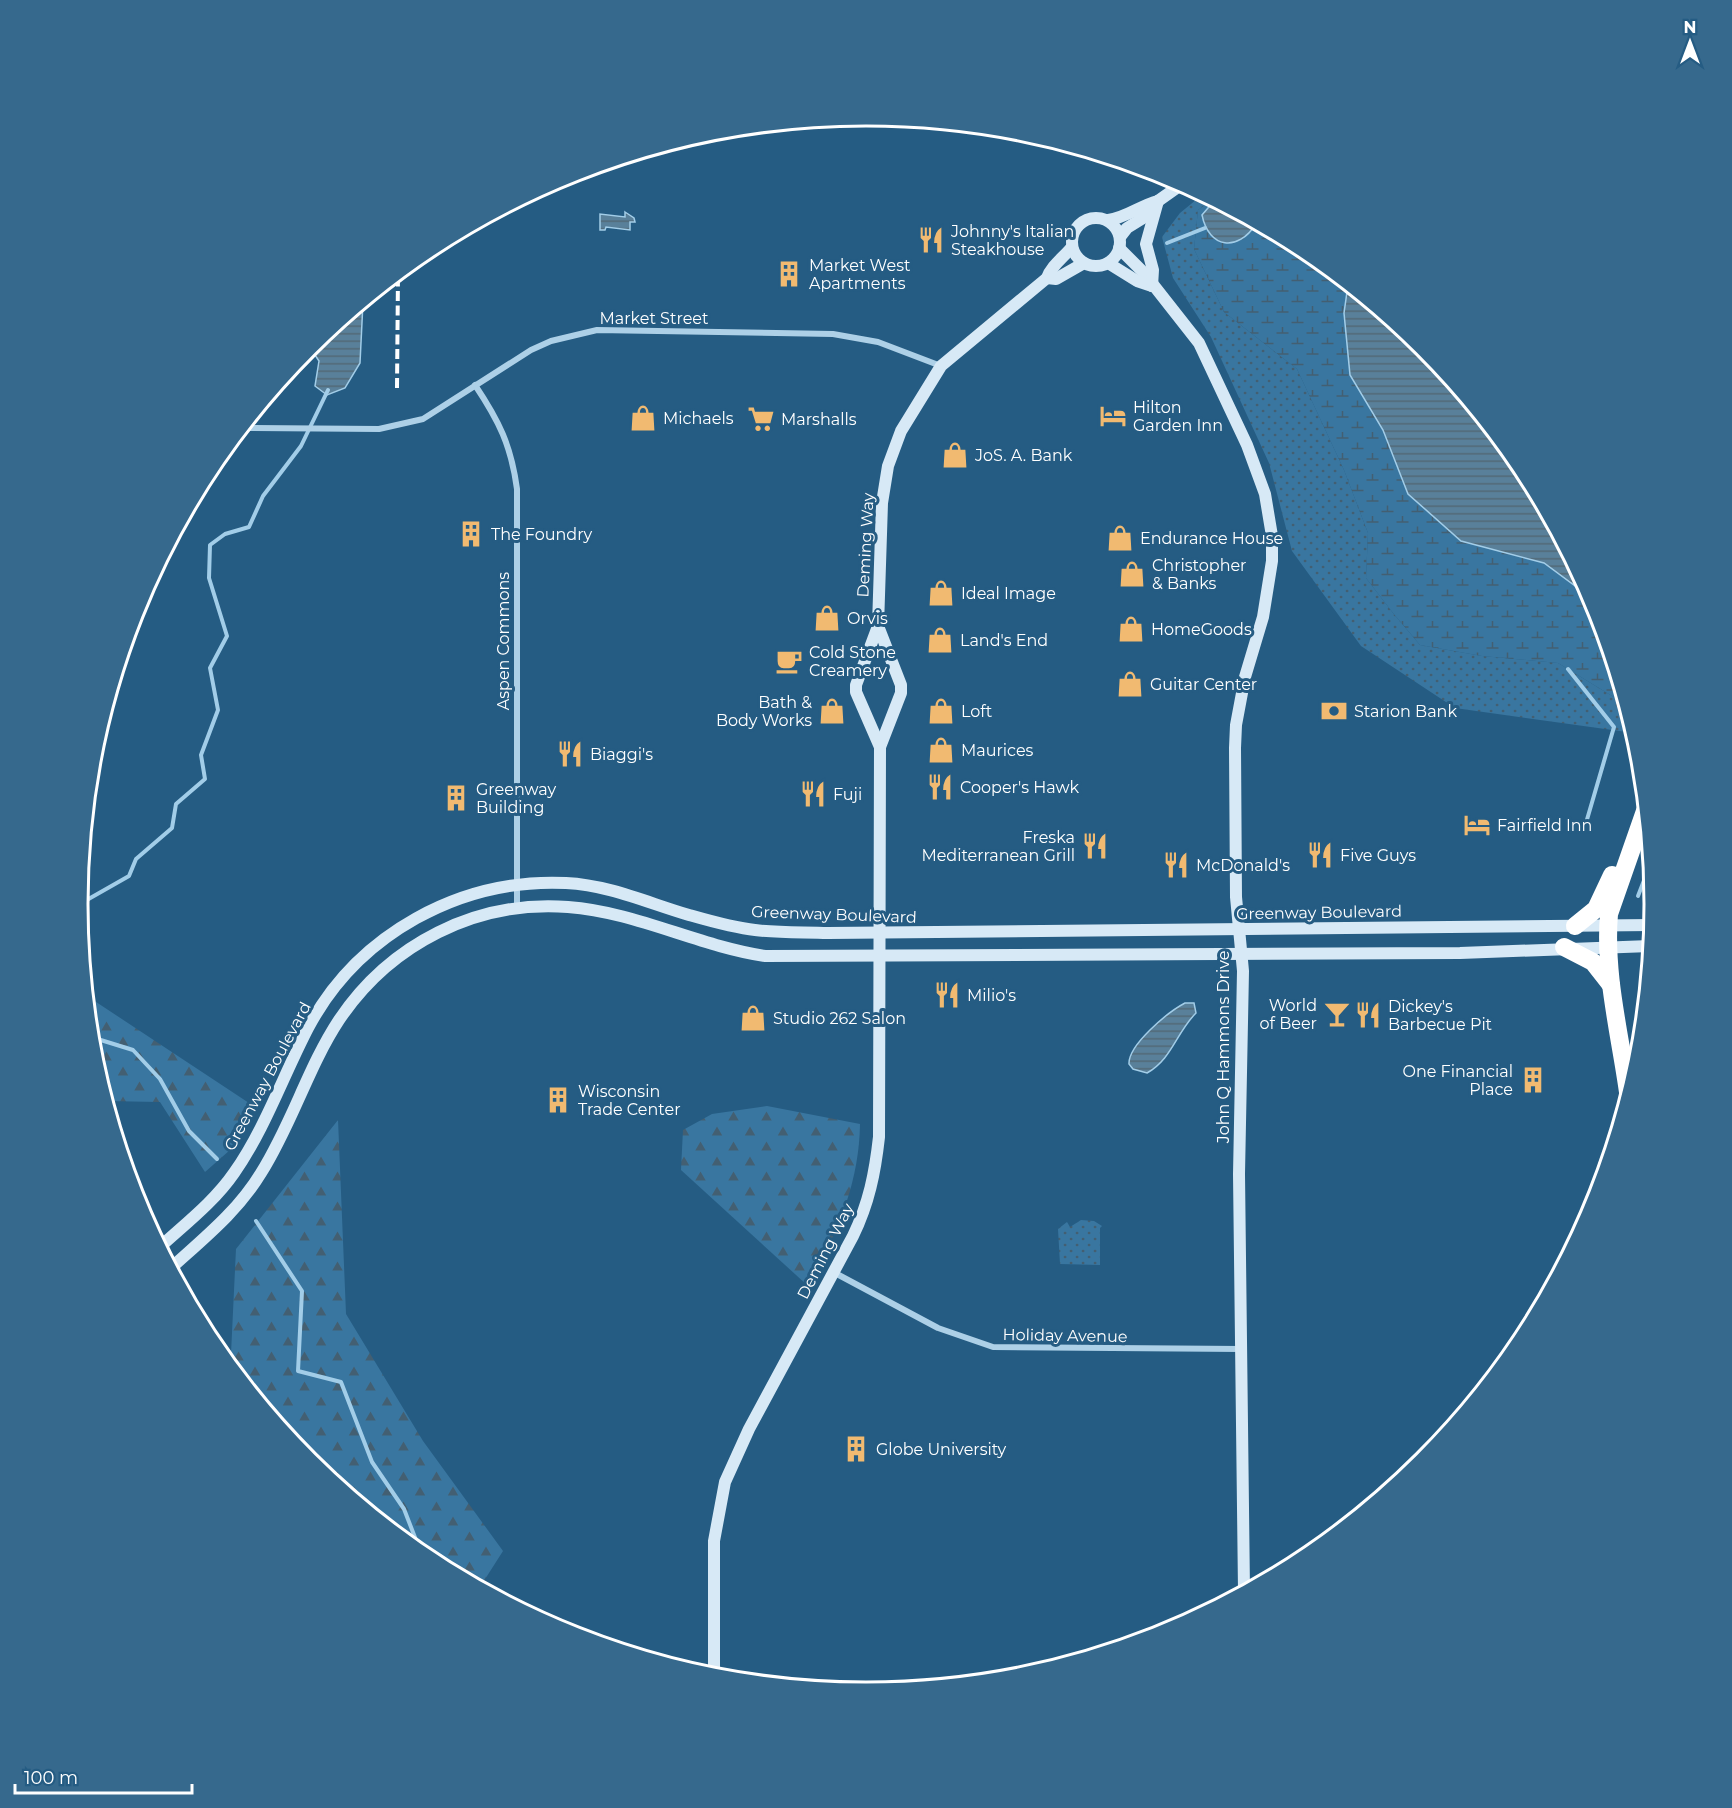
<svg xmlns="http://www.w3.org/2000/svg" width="1732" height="1808" font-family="Montserrat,sans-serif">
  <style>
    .grass { fill: url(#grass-dots) }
    .forest { fill: url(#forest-firs) }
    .wetland { fill: url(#wetland-marsh) }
    .water { fill: url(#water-rules); stroke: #a2cde8; stroke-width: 1.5 }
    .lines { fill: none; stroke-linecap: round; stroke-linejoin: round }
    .stream { stroke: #a2cde8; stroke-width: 4 }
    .street { stroke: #add0e7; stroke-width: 6 }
    .secondary { stroke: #d7e9f6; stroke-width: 12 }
    .highway { stroke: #fff; stroke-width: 18 }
    .rail { stroke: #fff; stroke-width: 4; stroke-dasharray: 10 4.5; stroke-linecap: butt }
    .labels { text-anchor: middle; stroke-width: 6; stroke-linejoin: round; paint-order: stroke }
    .poi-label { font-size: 16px; fill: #fff; stroke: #255c83; text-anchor: start }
    .street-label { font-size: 16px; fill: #fff; stroke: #255c83 }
    .rim { fill: none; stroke: #fff; stroke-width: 3 }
  </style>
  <defs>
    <pattern id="grass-dots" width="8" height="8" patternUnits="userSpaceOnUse" patternTransform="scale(1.5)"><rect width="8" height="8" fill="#3976a0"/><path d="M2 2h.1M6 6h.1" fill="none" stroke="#435f72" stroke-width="1.8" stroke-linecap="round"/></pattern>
    <pattern id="forest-firs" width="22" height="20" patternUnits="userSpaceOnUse" patternTransform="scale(1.5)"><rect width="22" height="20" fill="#3976a0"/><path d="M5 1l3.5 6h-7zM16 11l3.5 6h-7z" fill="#435f72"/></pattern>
    <pattern id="wetland-marsh" width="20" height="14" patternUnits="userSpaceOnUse" patternTransform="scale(1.5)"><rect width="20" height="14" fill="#3976a0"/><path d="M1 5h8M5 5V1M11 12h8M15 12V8" fill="none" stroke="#435f72"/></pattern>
    <pattern id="water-rules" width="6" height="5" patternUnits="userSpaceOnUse" patternTransform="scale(1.5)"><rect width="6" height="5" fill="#59809a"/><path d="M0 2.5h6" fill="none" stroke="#536977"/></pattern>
  </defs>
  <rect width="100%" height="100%" fill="#255c83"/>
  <g class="grass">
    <path d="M 1202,195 L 1212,200 L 1198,210 L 1194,249 L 1224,312 L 1297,369 L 1344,470 L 1368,533 L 1366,578 L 1393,613 L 1420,645 L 1482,656 L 1558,663 L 1617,699 L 1623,700 L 1634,733 L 1455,708 L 1361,646 L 1292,551 L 1269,463 L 1211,337 L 1173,278 L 1162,237 L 1180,213 Z"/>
    <path d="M 1081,1220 L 1094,1221 L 1102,1226 L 1100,1228 L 1100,1265 L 1060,1264 L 1058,1229 L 1067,1222 L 1070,1227 Z"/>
  </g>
  <g class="forest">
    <path d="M 87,996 L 252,1105 L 230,1150 L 205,1172 L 160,1102 L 106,1101 L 93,1057 Z"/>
    <path d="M 767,1106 L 860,1124 C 859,1184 837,1235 807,1285 L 681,1170 L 683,1130 L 712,1114 Z"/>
    <path d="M 338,1120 L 346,1314 L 423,1441 L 503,1551 L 480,1587 L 428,1559 L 315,1466 L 231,1354 L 236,1249 Z"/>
  </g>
  <path class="wetland" d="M 1212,200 L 1304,249 L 1423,347 L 1521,467 L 1594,603 L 1623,700 L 1617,699 L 1558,663 L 1482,656 L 1420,645 L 1393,613 L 1366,578 L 1368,533 L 1344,470 L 1297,369 L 1224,312 L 1194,249 L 1198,210 Z"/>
  <g class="water">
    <path d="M 1214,201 L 1256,224 C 1238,252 1209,249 1202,215 Z"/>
    <path d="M 625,212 L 634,218 L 635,222 L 630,222 L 630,230 L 606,227 L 605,230 L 600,230 L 600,214 L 625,217 Z"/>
    <path d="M 1348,285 L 1423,347 L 1521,466 L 1584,584 L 1578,588 L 1544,563 L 1461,541 L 1408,494 L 1383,430 L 1350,375 L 1344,313 Z"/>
    <path d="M 363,302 L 360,363 L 345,388 L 327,395 L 315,386 L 319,361 L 309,346 Z"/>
    <path d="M 1185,1003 L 1194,1003 L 1196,1013 C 1176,1033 1172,1059 1147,1073 L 1133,1069 L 1129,1064 C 1128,1045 1168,1012 1185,1003 Z"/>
  </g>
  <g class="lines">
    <g class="stream">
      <path d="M 1167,243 L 1205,228"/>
      <path d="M 1568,669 L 1614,727 L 1586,823"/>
      <path d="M 1638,896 L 1650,865"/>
      <path d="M 78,905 L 129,876 L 136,859 L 172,828 L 176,804 L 205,779 L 201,755 L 218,710 L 210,668 L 227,636 L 209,578 L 210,545 L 225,534 L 249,527 L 263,496 L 301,446 L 328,390"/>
      <path d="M 91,1037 L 133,1050 L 160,1079 L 189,1131 L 217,1159"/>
      <path d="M 256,1221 L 302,1291 L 298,1371 L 341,1382 L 372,1462 L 404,1509 L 421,1553"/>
    </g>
    <g class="street">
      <path d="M 475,385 C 499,421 511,445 517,489 L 517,907"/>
      <path d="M 242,428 L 379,429 L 423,419 L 531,350 L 551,341 L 597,330 L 833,334 L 878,342 L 941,366"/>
      <path d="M 835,1273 L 938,1328 L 993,1347 L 1241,1349"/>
    </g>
    <g class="secondary">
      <circle cx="1096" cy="242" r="24"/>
      <path d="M 1108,220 C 1126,218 1141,205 1158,201"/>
      <path d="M 1120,237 L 1127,228 L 1148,215 L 1158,201 L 1182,184"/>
      <path d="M 1119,248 L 1144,273 L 1199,343 L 1247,445 L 1265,494 L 1272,536 L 1272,561 L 1263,617 L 1245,677 L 1236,725 L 1235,748 L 1236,897 L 1243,971 L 1239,1174 L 1244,1591"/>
      <path d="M 1108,263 L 1137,281 L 1152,286"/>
      <path d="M 1047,278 L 1056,279 L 1084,263"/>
      <path d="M 1152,286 L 1153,270 L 1146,244 L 1158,201"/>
      <path d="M 880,747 L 856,692 L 856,685 L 878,626 L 882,503 L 888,466 L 901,431 L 941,366 L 1047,278 C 1051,266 1064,257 1072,247"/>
      <path d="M 160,1247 C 185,1224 214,1202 234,1173 C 265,1129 283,1076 308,1028 C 358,934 460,878 566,883 C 609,885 648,903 689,915 C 710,921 734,928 755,930 C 779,933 804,932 828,933 L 1652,925"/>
      <path d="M 171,1268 C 204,1238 238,1211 261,1173 C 292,1124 308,1067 339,1020 C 390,944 476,900 568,907 C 636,912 698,946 765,956 L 1460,953 L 1650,946"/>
      <path d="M 714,1677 L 714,1541 L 725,1482 L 749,1429 L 853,1236 C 869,1203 875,1173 879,1137 L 880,747 L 901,693 L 901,685 L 878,626"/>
    </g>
    <g class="highway">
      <path d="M 1575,926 L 1596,909 L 1612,875"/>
      <path d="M 1564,947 L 1593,962 L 1611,985"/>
      <path d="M 1628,1092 C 1620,1034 1604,974 1609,914 L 1645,811"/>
    </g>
    <path class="rail" d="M 397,388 L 398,274"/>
  </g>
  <defs>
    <g id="restaurant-bare" transform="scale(2.07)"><path d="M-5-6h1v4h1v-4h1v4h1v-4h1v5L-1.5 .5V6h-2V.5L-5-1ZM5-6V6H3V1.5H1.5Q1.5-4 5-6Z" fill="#f1ba71" stroke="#255c83" stroke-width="2.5" paint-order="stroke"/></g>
    <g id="building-bare" transform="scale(2.07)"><path d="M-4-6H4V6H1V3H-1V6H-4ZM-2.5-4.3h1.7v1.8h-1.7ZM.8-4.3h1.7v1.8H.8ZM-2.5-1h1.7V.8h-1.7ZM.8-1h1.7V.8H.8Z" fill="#f1ba71" stroke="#255c83" stroke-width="2.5" paint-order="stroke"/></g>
    <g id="hotel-bare" transform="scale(2.07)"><path d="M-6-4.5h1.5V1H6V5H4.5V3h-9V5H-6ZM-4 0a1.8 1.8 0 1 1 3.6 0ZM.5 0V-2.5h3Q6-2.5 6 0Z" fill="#f1ba71" stroke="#255c83" stroke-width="2.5" paint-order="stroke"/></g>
    <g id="shop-bare" transform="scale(2.07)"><path d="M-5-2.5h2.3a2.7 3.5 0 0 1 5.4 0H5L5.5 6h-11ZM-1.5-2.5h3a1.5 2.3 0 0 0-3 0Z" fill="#f1ba71" stroke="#255c83" stroke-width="2.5" paint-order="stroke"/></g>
    <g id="supermarket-bare" transform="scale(2.07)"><path d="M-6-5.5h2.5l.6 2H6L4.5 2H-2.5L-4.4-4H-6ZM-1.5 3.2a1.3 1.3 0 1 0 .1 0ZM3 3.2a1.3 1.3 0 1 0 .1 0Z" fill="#f1ba71" stroke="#255c83" stroke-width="2.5" paint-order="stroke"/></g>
    <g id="cafe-bare" transform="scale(2.07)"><path d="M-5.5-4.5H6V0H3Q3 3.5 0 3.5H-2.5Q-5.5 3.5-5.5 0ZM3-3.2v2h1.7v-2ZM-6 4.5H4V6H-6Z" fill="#f1ba71" stroke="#255c83" stroke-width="2.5" paint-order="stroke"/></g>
    <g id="bank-bare" transform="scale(2.07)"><path d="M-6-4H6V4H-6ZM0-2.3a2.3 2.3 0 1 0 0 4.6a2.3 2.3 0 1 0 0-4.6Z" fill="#f1ba71" stroke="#255c83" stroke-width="2.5" paint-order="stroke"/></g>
    <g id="bar-bare" transform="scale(2.07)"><path d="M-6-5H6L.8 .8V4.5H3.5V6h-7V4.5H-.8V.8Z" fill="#f1ba71" stroke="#255c83" stroke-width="2.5" paint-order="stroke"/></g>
  </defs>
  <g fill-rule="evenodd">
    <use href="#restaurant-bare" x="931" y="240"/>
    <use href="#building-bare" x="789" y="274"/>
    <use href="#hotel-bare" x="1113" y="416"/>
    <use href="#shop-bare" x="643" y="418"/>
    <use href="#supermarket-bare" x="761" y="419"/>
    <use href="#shop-bare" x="955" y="455"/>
    <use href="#building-bare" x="471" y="534"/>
    <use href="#shop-bare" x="1120" y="538"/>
    <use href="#shop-bare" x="1132" y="574"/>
    <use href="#shop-bare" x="941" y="593"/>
    <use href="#shop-bare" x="827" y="618"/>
    <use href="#shop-bare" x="1131" y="629"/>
    <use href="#shop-bare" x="940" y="640"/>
    <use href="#cafe-bare" x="789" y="661"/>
    <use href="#shop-bare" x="1130" y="684"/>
    <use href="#shop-bare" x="832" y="711"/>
    <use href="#shop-bare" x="941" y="711"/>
    <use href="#bank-bare" x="1334" y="711"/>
    <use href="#shop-bare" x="941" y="750"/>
    <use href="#restaurant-bare" x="570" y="754"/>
    <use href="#restaurant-bare" x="940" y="787"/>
    <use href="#restaurant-bare" x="813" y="794"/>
    <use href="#building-bare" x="456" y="798"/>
    <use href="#hotel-bare" x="1477" y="825"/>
    <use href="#restaurant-bare" x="1095" y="846"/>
    <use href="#restaurant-bare" x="1320" y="855"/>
    <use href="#restaurant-bare" x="1176" y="865"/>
    <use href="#restaurant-bare" x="947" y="995"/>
    <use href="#bar-bare" x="1337" y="1014"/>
    <use href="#restaurant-bare" x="1368" y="1015"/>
    <use href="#shop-bare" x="753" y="1018"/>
    <use href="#building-bare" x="1533" y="1080"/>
    <use href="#building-bare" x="558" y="1100"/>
    <use href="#building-bare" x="856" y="1449"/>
  </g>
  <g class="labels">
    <g class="poi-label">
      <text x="951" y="237">Johnny's Italian<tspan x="951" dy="18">Steakhouse</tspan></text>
      <text x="809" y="271">Market West<tspan x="809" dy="18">Apartments</tspan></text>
      <text x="1133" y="413">Hilton<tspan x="1133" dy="18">Garden Inn</tspan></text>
      <text x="663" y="424">Michaels</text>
      <text x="781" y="425">Marshalls</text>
      <text x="975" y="461">JoS. A. Bank</text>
      <text x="491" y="540">The Foundry</text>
      <text x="1140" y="544">Endurance House</text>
      <text x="1152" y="571">Christopher<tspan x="1152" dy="18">&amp; Banks</tspan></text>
      <text x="961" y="599">Ideal Image</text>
      <text x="847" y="624">Orvis</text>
      <text x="1151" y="635">HomeGoods</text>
      <text x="960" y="646">Land's End</text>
      <text x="809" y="658">Cold Stone<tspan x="809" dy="18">Creamery</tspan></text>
      <text x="1150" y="690">Guitar Center</text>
      <text x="812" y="708" text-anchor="end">Bath &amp;<tspan x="812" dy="18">Body Works</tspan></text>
      <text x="961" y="717">Loft</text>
      <text x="1354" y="717">Starion Bank</text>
      <text x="961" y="756">Maurices</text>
      <text x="590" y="760">Biaggi's</text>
      <text x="960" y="793">Cooper's Hawk</text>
      <text x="476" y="795">Greenway<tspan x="476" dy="18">Building</tspan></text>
      <text x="833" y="800">Fuji</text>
      <text x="1497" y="831">Fairfield Inn</text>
      <text x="1075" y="843" text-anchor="end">Freska<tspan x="1075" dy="18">Mediterranean Grill</tspan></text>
      <text x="1340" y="861">Five Guys</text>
      <text x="1196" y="871">McDonald's</text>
      <text x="967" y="1001">Milio's</text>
      <text x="1317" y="1011" text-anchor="end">World<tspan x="1317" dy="18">of Beer</tspan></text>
      <text x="1388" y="1012">Dickey's<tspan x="1388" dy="18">Barbecue Pit</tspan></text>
      <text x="773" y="1024">Studio 262 Salon</text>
      <text x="1513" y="1077" text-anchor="end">One Financial<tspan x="1513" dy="18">Place</tspan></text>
      <text x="578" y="1097">Wisconsin<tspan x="578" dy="18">Trade Center</tspan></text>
      <text x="876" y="1455">Globe University</text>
    </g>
    <g class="street-label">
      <text x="654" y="324">Market Street</text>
      <text transform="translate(865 545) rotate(-87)" y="6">Deming Way</text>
      <text transform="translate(503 641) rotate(-90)" y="6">Aspen Commons</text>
      <text transform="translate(1319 912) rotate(-1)" y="6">Greenway Boulevard</text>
      <text transform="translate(834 914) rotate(2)" y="6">Greenway Boulevard</text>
      <text transform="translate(1223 1047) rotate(-90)" y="6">John Q Hammons Drive</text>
      <text transform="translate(267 1076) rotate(-62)" y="6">Greenway Boulevard</text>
      <text transform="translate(825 1251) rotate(-63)" y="6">Deming Way</text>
      <text transform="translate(1065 1335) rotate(1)" y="6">Holiday Avenue</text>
    </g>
  </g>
  <path d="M0 0H1732V1808H0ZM88 904a778 778 0 1 1 1556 0a778 778 0 1 1-1556 0Z" fill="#36698d" fill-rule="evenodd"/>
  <path class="rim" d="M88 904a778 778 0 1 1 1556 0a778 778 0 1 1-1556 0Z"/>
  <g transform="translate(1690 42)" stroke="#255c83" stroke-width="4.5" paint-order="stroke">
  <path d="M0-4.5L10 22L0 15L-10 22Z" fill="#ffffff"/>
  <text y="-9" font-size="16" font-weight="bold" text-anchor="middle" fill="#ffffff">N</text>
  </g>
  <path d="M15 1784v9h177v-9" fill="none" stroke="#ffffff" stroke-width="3"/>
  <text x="24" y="1784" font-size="18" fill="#ffffff" stroke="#255c83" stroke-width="4.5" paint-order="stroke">100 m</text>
</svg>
